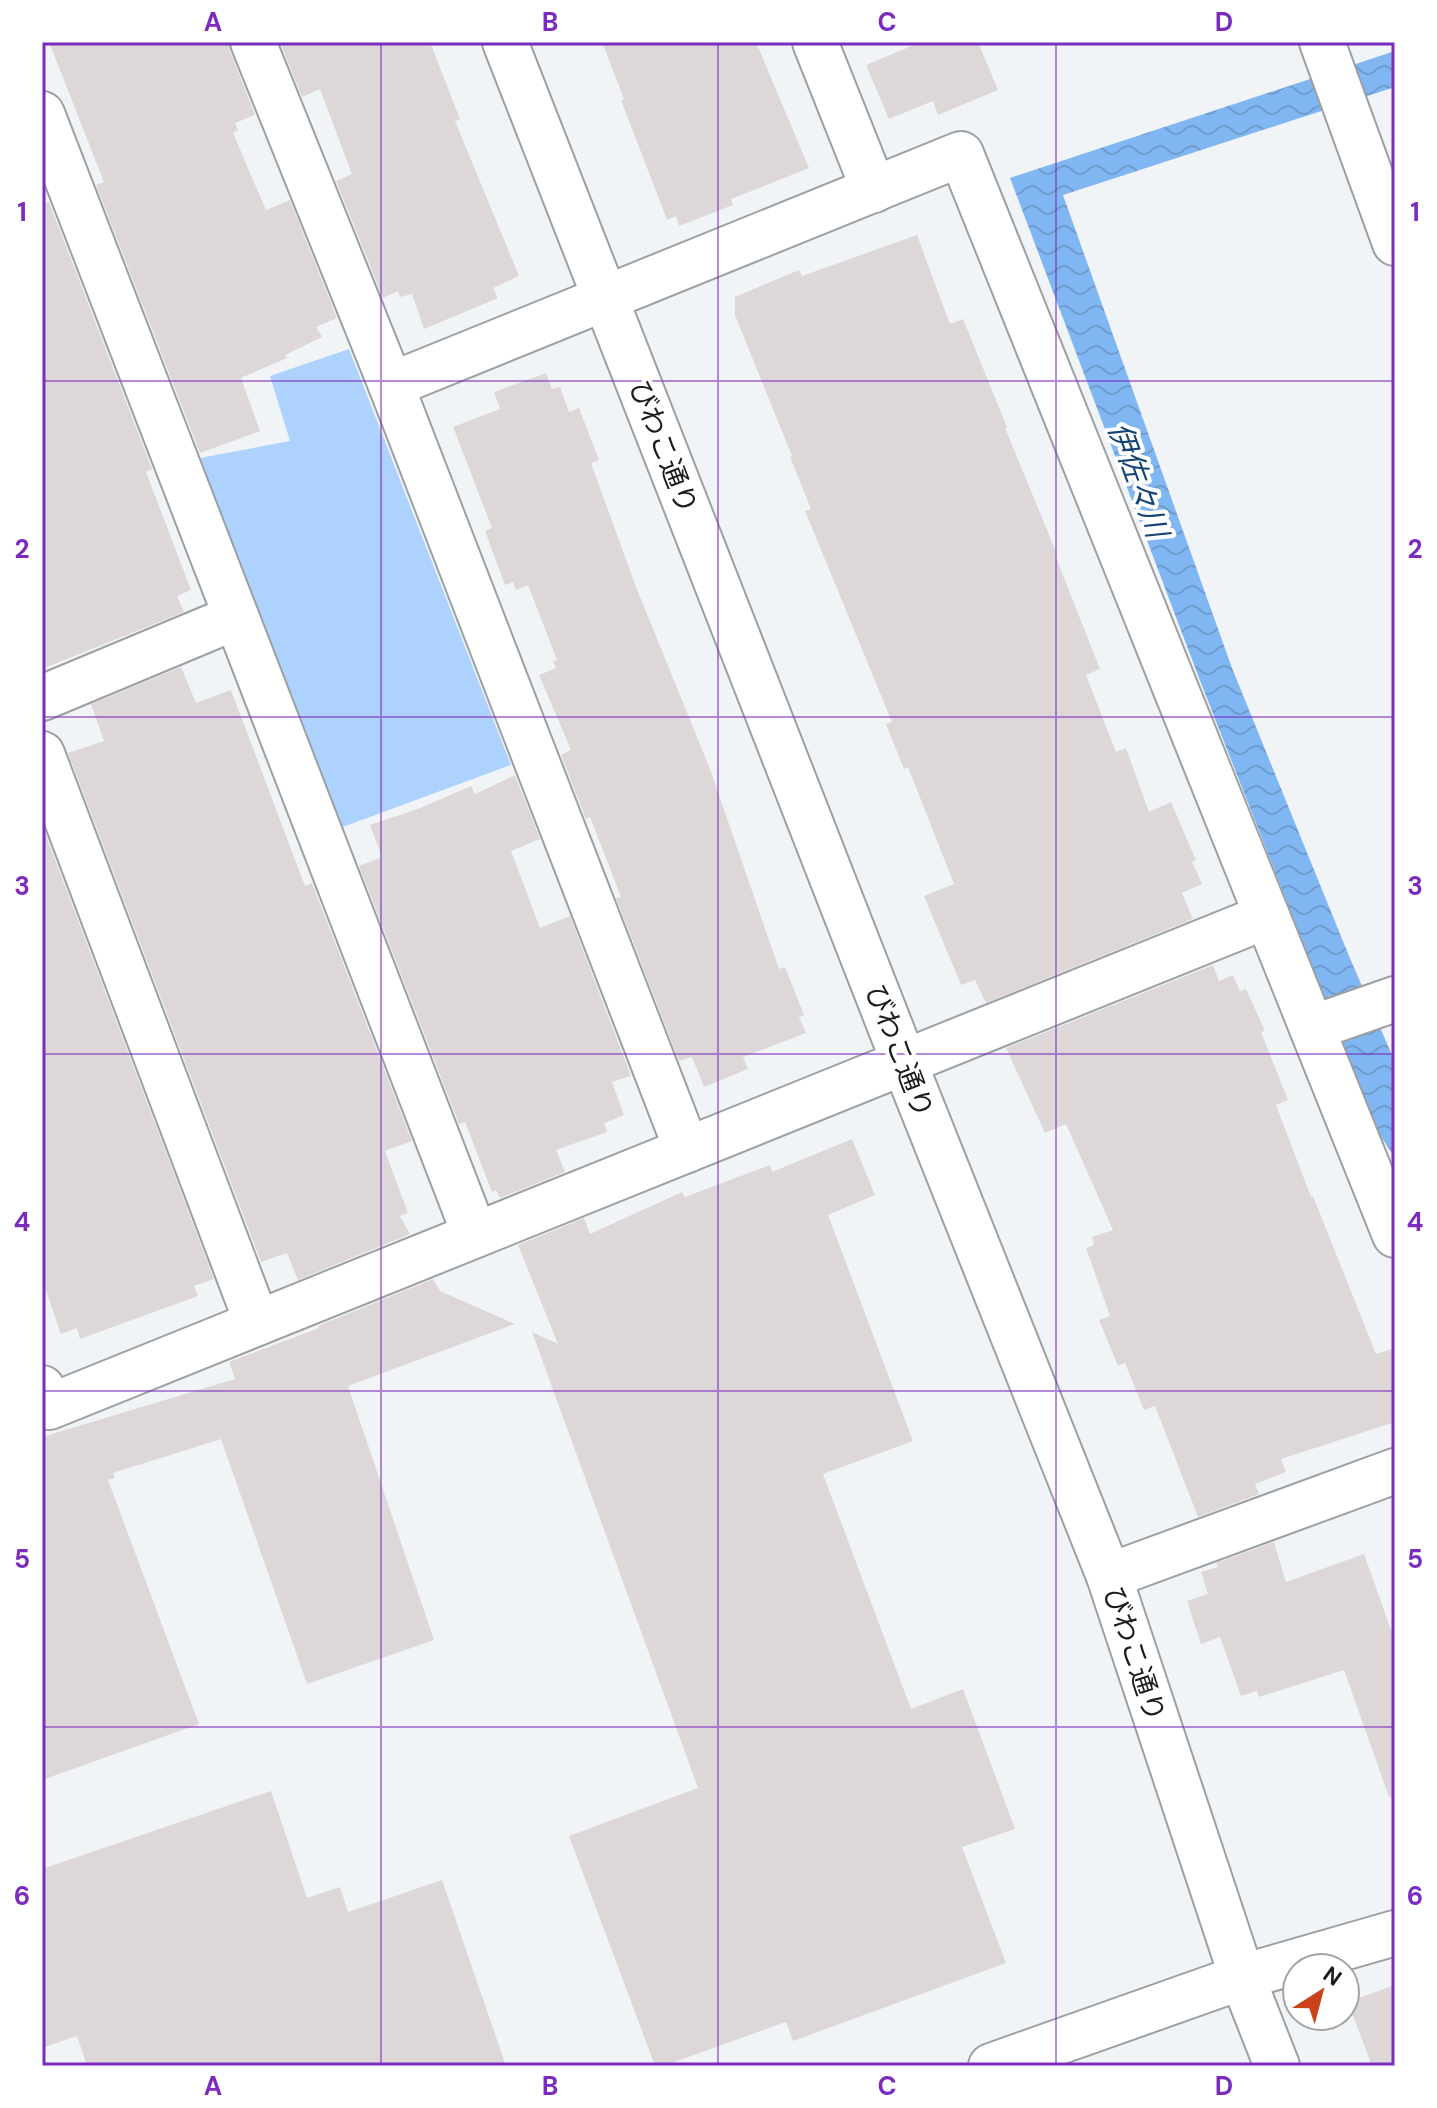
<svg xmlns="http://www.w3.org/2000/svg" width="1437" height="2108" font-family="'DM Sans','Noto Sans JP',sans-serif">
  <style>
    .green { fill: #acd2fd }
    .water { fill: url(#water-waves) }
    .building { fill: #ddd8d7 }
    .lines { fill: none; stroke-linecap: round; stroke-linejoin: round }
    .minor-casing { stroke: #9da0a3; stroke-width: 48 }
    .tertiary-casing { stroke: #9da0a3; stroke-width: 48 }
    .minor { stroke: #fff; stroke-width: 44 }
    .tertiary { stroke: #fff; stroke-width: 44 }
    .grid { fill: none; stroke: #7b2cbf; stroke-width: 2; stroke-opacity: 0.55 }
    .labels { text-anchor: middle; stroke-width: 8; stroke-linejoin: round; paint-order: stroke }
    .street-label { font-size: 28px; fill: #1b1c1d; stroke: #fff }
    .water-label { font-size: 30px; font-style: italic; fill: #154575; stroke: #fff }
    .neatline { fill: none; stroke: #7b2cbf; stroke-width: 3 }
    .grid-label { font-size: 26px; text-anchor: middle; font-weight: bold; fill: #7b2cbf }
  </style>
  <defs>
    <pattern id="water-waves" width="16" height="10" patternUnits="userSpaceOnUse" patternTransform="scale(2)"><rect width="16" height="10" fill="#80b6f2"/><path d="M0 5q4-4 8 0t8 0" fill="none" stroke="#6e9ccf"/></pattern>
  </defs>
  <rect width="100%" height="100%" fill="#f1f4f7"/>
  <path class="green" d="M 349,349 L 511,765 L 340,828 L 200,458 L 290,441 L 270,376 Z"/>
  <path class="water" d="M 1395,51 L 1395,87 L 1063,195 L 1232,668 L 1349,956 L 1395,1062 L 1395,1158 L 1376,1129 L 1199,678 L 1010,178 Z"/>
  <g class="building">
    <path d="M 49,42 L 229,42 L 230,51 L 255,115 L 235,123 L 238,130 L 233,133 L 266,210 L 290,200 L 337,318 L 316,327 L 322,337 L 285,355 L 287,358 L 241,378 L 260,431 L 200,453 L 96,185 L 104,182 Z"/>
    <path d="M 280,42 L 430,42 L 460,119 L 455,121 L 519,276 L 493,288 L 498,298 L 424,329 L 412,294 L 400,297 L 398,291 L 383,298 L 336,181 L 352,174 L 320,89 L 302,97 Z"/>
    <path d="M 602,42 L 756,42 L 809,168 L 731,199 L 733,205 L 679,226 L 676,216 L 667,220 L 621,100 L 624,99 Z"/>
    <path d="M 921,42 L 978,42 L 998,90 L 938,115 L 933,101 L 889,119 L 866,65 Z"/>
    <path d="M 49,202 L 152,469 L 146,472 L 191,590 L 177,596 L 184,612 L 42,669 L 42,204 Z"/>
    <path d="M 917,235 L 950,324 L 963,319 L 1007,427 L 1005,428 L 1057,554 L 1055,555 L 1100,669 L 1086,675 L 1116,752 L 1126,748 L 1149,812 L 1171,802 L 1196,860 L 1192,862 L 1202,884 L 1182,893 L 1193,919 L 986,1003 L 975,980 L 961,985 L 924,896 L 954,884 L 908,767 L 904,769 L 886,724 L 892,722 L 805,511 L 811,509 L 790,457 L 792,456 L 735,315 L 735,297 L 799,270 L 802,276 Z"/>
    <path d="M 546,373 L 552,389 L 560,387 L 569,412 L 579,408 L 599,460 L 591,463 L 636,587 L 710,769 L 779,969 L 785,967 L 804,1015 L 799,1017 L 806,1033 L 743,1057 L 748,1069 L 704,1087 L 692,1057 L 679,1061 L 616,898 L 621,897 L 590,817 L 586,819 L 561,755 L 571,750 L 539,675 L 556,668 L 553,661 L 557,660 L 528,585 L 516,590 L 513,582 L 505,585 L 485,531 L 492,528 L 453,427 L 500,409 L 494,392 Z"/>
    <path d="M 181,667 L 196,703 L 231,690 L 305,886 L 312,883 L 412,1141 L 385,1151 L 408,1213 L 400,1216 L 410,1234 L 298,1280 L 287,1253 L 261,1262 L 68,753 L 104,741 L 91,704 Z"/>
    <path d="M 515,775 L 540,839 L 511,851 L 540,928 L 570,916 L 631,1076 L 612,1082 L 624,1115 L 604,1123 L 607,1132 L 556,1150 L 565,1172 L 500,1198 L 496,1190 L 492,1192 L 465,1122 L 459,1124 L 359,866 L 382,857 L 370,825 L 418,809 L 471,786 L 475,794 Z"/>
    <path d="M 42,825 L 214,1279 L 194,1286 L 198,1296 L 80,1339 L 77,1328 L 61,1334 L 42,1279 Z"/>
    <path d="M 1213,965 L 1219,981 L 1233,975 L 1240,991 L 1246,989 L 1265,1031 L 1261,1032 L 1288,1100 L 1276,1105 L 1311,1197 L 1313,1196 L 1376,1354 L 1395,1348 L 1395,1422 L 1281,1459 L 1286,1472 L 1255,1484 L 1259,1494 L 1198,1517 L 1155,1406 L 1144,1410 L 1125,1363 L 1118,1366 L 1099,1320 L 1110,1316 L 1086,1248 L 1094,1245 L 1092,1237 L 1113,1230 L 1066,1124 L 1045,1133 L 1006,1048 Z"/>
    <path d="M 852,1139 L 875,1195 L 828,1215 L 913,1441 L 823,1474 L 911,1709 L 963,1689 L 1015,1829 L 962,1847 L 1006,1963 L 793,2041 L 786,2022 L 663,2066 L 655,2066 L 569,1836 L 698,1788 L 532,1332 L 558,1344 L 518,1245 L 584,1218 L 590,1234 L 682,1192 L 685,1197 L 770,1165 L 772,1172 Z"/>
    <path d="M 433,1279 L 440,1291 L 515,1324 L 348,1386 L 434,1640 L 307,1684 L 221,1439 L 113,1473 L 115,1478 L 108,1480 L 199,1724 L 42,1780 L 42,1437 L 235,1379 L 229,1362 L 319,1328 L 318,1326 Z"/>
    <path d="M 1274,1542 L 1286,1582 L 1364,1554 L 1395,1641 L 1395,1796 L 1389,1797 L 1344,1670 L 1259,1697 L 1257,1691 L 1241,1696 L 1220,1637 L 1201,1644 L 1187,1601 L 1208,1594 L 1201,1572 L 1218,1567 L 1216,1563 Z"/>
    <path d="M 271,1791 L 307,1898 L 340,1887 L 348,1912 L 442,1880 L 506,2066 L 87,2066 L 77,2036 L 42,2048 L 42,1869 Z"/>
    <path d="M 1395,1985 L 1395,2066 L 1372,2066 L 1348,2002 Z"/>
  </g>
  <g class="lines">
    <g class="minor-casing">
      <g id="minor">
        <path d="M 253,42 L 391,385 L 687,1150"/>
        <path d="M 815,42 L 874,190"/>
        <path d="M 1322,42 L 1395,243"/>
        <path d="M 42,114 L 475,1235"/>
        <path d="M 391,385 L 961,154 L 1395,1235"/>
        <path d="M 42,698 L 236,617"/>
        <path d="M 42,754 L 257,1323"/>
        <path d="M 1312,1028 L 1395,999"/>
        <path d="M 42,1388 L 49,1407 L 1267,916"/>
        <path d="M 1109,1576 L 1395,1471"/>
        <path d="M 1242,1977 L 1395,1933"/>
      </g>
    </g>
    <g class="tertiary-casing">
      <g id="tertiary">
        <path d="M 505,42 L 904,1062 L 1109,1576 L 1242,1977 L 1277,2066"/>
        <path d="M 991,2066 L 1242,1977"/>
      </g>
    </g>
    <use href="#minor" class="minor"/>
    <use href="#tertiary" class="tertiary"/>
  </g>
  <path class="grid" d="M 381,42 L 381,2066M 718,42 L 718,2066M 1056,42 L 1056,2066M 42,381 L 1395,381M 42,717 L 1395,717M 42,1054 L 1395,1054M 42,1391 L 1395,1391M 42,1727 L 1395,1727"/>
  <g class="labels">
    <g class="street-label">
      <text transform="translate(664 447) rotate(69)" y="10">びわこ通り</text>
      <text transform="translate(900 1051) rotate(69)" y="10">びわこ通り</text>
      <text transform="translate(1135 1654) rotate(72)" y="10">びわこ通り</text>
    </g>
    <g class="water-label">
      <text transform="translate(1138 480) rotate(70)" y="10">伊佐々川</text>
    </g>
  </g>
  <rect width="1437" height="2108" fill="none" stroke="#ffffff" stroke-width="88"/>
  <g transform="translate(1321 1992) rotate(36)"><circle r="38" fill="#ffffff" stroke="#a4a4a5" stroke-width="2"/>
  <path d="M0-6L14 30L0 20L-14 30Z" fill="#ca411a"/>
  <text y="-12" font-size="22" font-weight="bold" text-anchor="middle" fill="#1b1c1d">N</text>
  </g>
  <rect x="44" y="44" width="1349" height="2020" class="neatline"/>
  <g class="grid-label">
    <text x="213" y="31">A</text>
    <text x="550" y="31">B</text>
    <text x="887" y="31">C</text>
    <text x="1224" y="31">D</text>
    <text x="22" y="221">1</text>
    <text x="1415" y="221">1</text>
    <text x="22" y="558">2</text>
    <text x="1415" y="558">2</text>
    <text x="22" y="895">3</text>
    <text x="1415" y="895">3</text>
    <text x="22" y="1231">4</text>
    <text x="1415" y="1231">4</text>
    <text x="22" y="1568">5</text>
    <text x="1415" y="1568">5</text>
    <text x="22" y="1905">6</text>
    <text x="1415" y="1905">6</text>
    <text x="213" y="2095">A</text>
    <text x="550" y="2095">B</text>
    <text x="887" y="2095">C</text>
    <text x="1224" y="2095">D</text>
  </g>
</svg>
